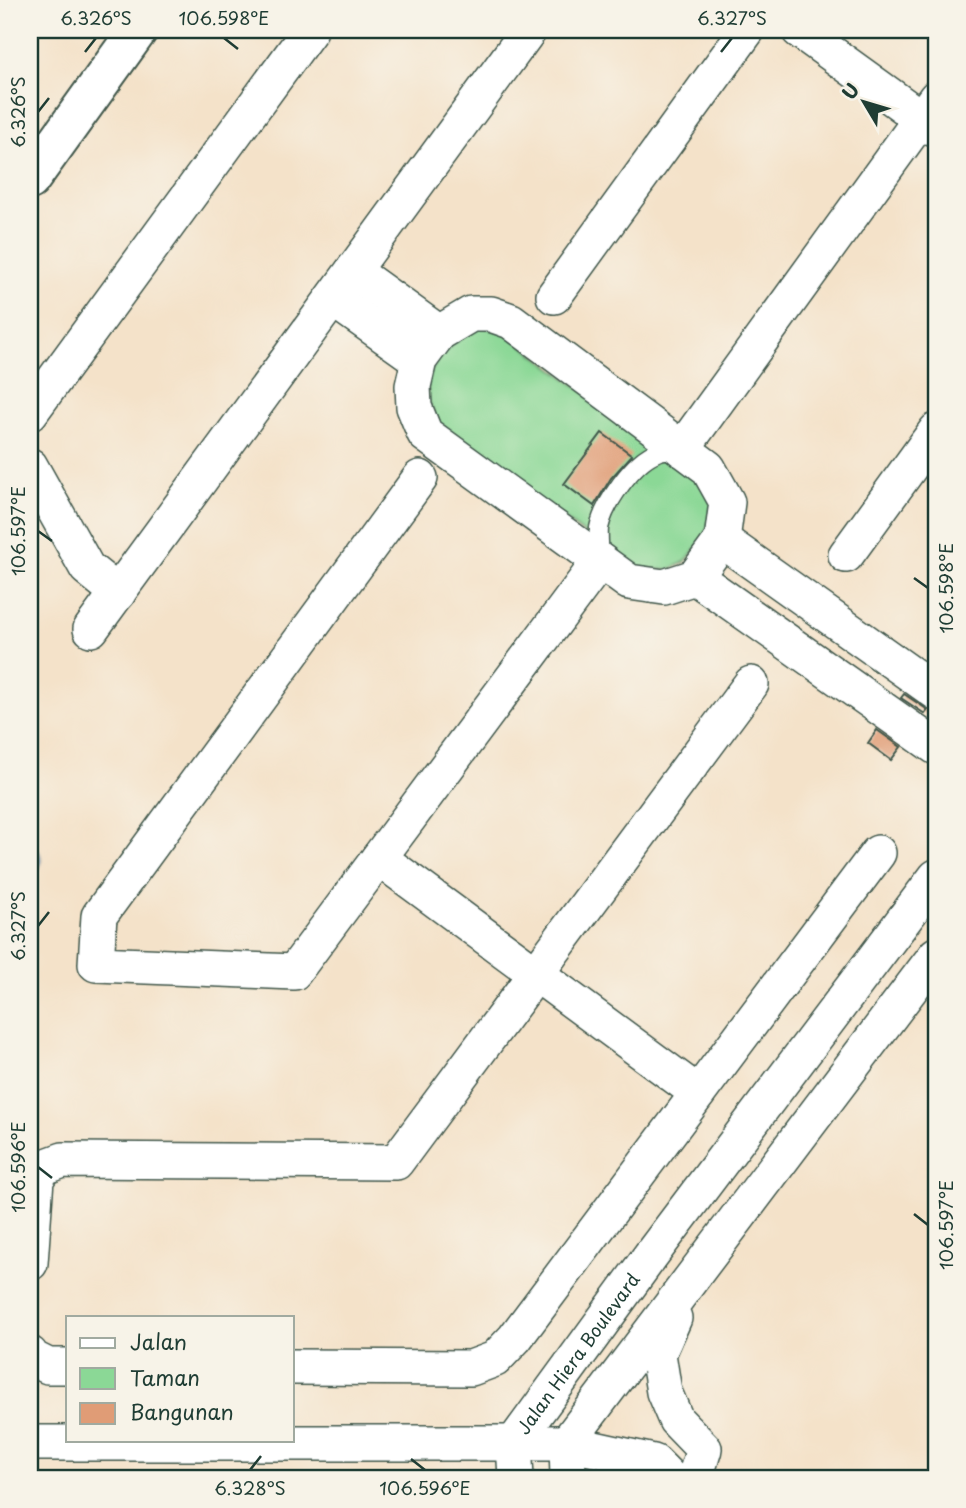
<svg xmlns="http://www.w3.org/2000/svg" width="966" height="1508" font-family="'Playpen Sans',sans-serif">
  <style>
    .green { fill: #8bd896; stroke: #558a65; stroke-width: 2 }
    .water { fill: #87baf4; stroke: #537c94; stroke-width: 2 }
    .building { fill: #e09c76 }
    .lines { fill: none; stroke-linecap: round; stroke-linejoin: round }
    .service-casing { stroke: #3f564a; stroke-width: 21 }
    .minor-casing { stroke: #3f564a; stroke-width: 38 }
    .primary-casing { stroke: #3f564a; stroke-width: 42 }
    .service { stroke: #fff; stroke-width: 18 }
    .minor { stroke: #fff; stroke-width: 35 }
    .primary { stroke: #fff; stroke-width: 38 }
    .ticks { fill: none; stroke: #1f3d34; stroke-width: 2.5 }
    .labels { text-anchor: middle; stroke-width: 5; stroke-linejoin: round; paint-order: stroke }
    .street-label { font-size: 18px; fill: #1f3d34; stroke: #f7f3e8 }
    .neatline { fill: none; stroke: #1f3d34; stroke-width: 2.5 }
    .ticks-label { font-size: 18px; text-anchor: middle; fill: #1f3d34 }
  </style>
  <rect width="100%" height="100%" fill="#f7f3e8"/>
  <filter id="ink" filterUnits="userSpaceOnUse"><feTurbulence type="fractalNoise" baseFrequency=".0143" numOctaves="2"/><feDisplacementMap in="SourceGraphic" scale="14" xChannelSelector="R" yChannelSelector="G"/><feConvolveMatrix kernelMatrix="1 2 1 2 8 2 1 2 1" color-interpolation-filters="sRGB"/></filter>
  <filter id="wash" filterUnits="userSpaceOnUse"><feTurbulence type="fractalNoise" baseFrequency=".00686" numOctaves="4" result="noise"/><feDisplacementMap in="SourceGraphic" scale="28" xChannelSelector="R" yChannelSelector="G"/><feGaussianBlur stdDeviation="1.57" result="paint"/><feColorMatrix in="noise" values="0 0 0 0 0 0 0 0 0 0 0 0 0 0 0 0 0 1.4 0 .05"/><feComposite in="paint" operator="in"/></filter>
  <g filter="url(#wash)">
    <rect width="100%" height="100%" fill="#f4e2c9"/>
    <path class="green" d="M 481,326 L 506,333 L 686,468 L 713,498 L 706,537 L 685,562 L 669,570 L 632,569 L 440,427 C 436,418 429,406 428,396 C 423,364 456,337 481,326 Z"/>
    <g class="water">
      <path d="M 30,666 L 37,720 L 30,783 Z"/>
      <path d="M 30,844 C 45,851 43,870 30,878 Z"/>
    </g>
    <g id="blocks">
      <g class="building">
        <path d="M 602,433 L 632,455 L 611,478 L 594,506 L 564,484 Z"/>
        <path d="M 904,694 L 928,710 L 925,714 L 901,698 Z"/>
        <path d="M 877,730 L 901,747 L 891,760 L 868,743 Z"/>
      </g>
    </g>
  </g>
  <g filter="url(#ink)">
    <use href="#blocks" fill-opacity="0" stroke="#3f564a" stroke-width="2"/>
    <g class="lines">
      <g class="service-casing">
        <path id="service" d="M 600,561 C 600,551 598,539 599,528 C 604,504 633,461 657,452 C 664,449 673,450 679,449"/>
      </g>
      <g class="minor-casing">
        <g id="minor">
          <path d="M 799,30 L 936,129"/>
          <path d="M 353,271 L 439,333"/>
          <path d="M 554,296 L 747,30"/>
          <path d="M 333,299 L 419,360"/>
          <path d="M 471,314 L 491,314 L 511,321 L 708,468 L 727,502 L 722,540 L 695,577 L 664,587 L 629,582 L 425,434 L 414,407 L 413,386 L 419,360 L 439,333 Z"/>
          <path d="M 30,413 L 310,30"/>
          <path d="M 682,449 L 936,98"/>
          <path d="M 30,466 L 87,568 L 118,593"/>
          <path d="M 420,478 L 99,916 L 96,964 L 294,972 L 600,561"/>
          <path d="M 722,540 L 936,692"/>
          <path d="M 846,555 L 936,431"/>
          <path d="M 695,577 L 936,747"/>
          <path d="M 91,629 L 529,30"/>
          <path d="M 379,858 L 698,1093"/>
          <path d="M 30,1263 L 36,1179 L 44,1167 L 63,1160 L 396,1162 L 751,684"/>
          <path d="M 674,1318 L 658,1354 L 664,1392 L 676,1420 L 704,1449 L 695,1478"/>
          <path d="M 30,1354 L 32,1358 L 48,1366 L 68,1366"/>
          <path d="M 292,1367 L 471,1368 L 495,1359 L 515,1338 L 878,853"/>
          <path d="M 30,1443 L 567,1443 L 654,1462 L 670,1478"/>
          <path id="s1" d="M 514,1443 L 651,1255 L 936,877"/>
          <path d="M 514,1443 L 516,1478"/>
          <path d="M 567,1443 L 936,955"/>
          <path d="M 567,1443 L 568,1478"/>
        </g>
      </g>
      <g class="primary-casing">
        <path id="primary" d="M 30,180 L 138,30"/>
      </g>
      <use href="#service" class="service"/>
      <use href="#minor" class="minor"/>
      <use href="#primary" class="primary"/>
    </g>
  </g>
  <path class="ticks" d="M 224,38 L 238,49M 85,52 L 96,38M 721,52 L 732,38M 38,112 L 49,98M 38,531 L 52,541M 914,578 L 928,588M 38,926 L 49,912M 38,1167 L 52,1178M 914,1214 L 928,1225M 411,1459 L 425,1470M 250,1470 L 261,1456"/>
  <g class="labels">
    <g class="street-label">
      <text dy="6" stroke="none"><textPath href="#s1" startOffset="110">Jalan Hiera Boulevard</textPath></text>
    </g>
  </g>
  <rect width="966" height="1508" fill="none" stroke="#f7f3e8" stroke-width="77"/>
  <rect x="66" y="1316" width="228" height="126" fill="#f7f3e8" stroke="#a1aaa0" stroke-width="2"/>
  <rect x="80" y="1338" width="35" height="10" fill="#ffffff" stroke="#a1aaa0" stroke-width="2"/>
  <text x="130" y="1350" font-size="21" fill="#1f3d34">Jalan</text>
  <rect x="80" y="1368" width="35" height="21" fill="#8bd896" stroke="#a1aaa0" stroke-width="2"/>
  <text x="130" y="1386" font-size="21" fill="#1f3d34">Taman</text>
  <rect x="80" y="1403" width="35" height="21" fill="#e09c76" stroke="#a1aaa0" stroke-width="2"/>
  <text x="130" y="1420" font-size="21" fill="#1f3d34">Bangunan</text>
  <g transform="translate(864 102) rotate(308)" stroke="#f7f3e8" stroke-width="5" paint-order="stroke">
  <path d="M0-5L12 26L0 18L-12 26Z" fill="#1f3d34"/>
  <text y="-10" font-size="19" font-weight="bold" text-anchor="middle" fill="#1f3d34">U</text>
  </g>
  <rect x="38" y="38" width="890" height="1432" class="neatline"/>
  <g class="ticks-label">
    <text x="96" y="25">6.326°S</text>
    <text x="224" y="25">106.598°E</text>
    <text x="732" y="25">6.327°S</text>
    <text transform="translate(19 112) rotate(-90)" y="6">6.326°S</text>
    <text transform="translate(19 531) rotate(-90)" y="6">106.597°E</text>
    <text transform="translate(947 588) rotate(-90)" y="6">106.598°E</text>
    <text transform="translate(19 926) rotate(-90)" y="6">6.327°S</text>
    <text transform="translate(19 1167) rotate(-90)" y="6">106.596°E</text>
    <text transform="translate(947 1225) rotate(-90)" y="6">106.597°E</text>
    <text x="250" y="1495">6.328°S</text>
    <text x="425" y="1495">106.596°E</text>
  </g>
</svg>
